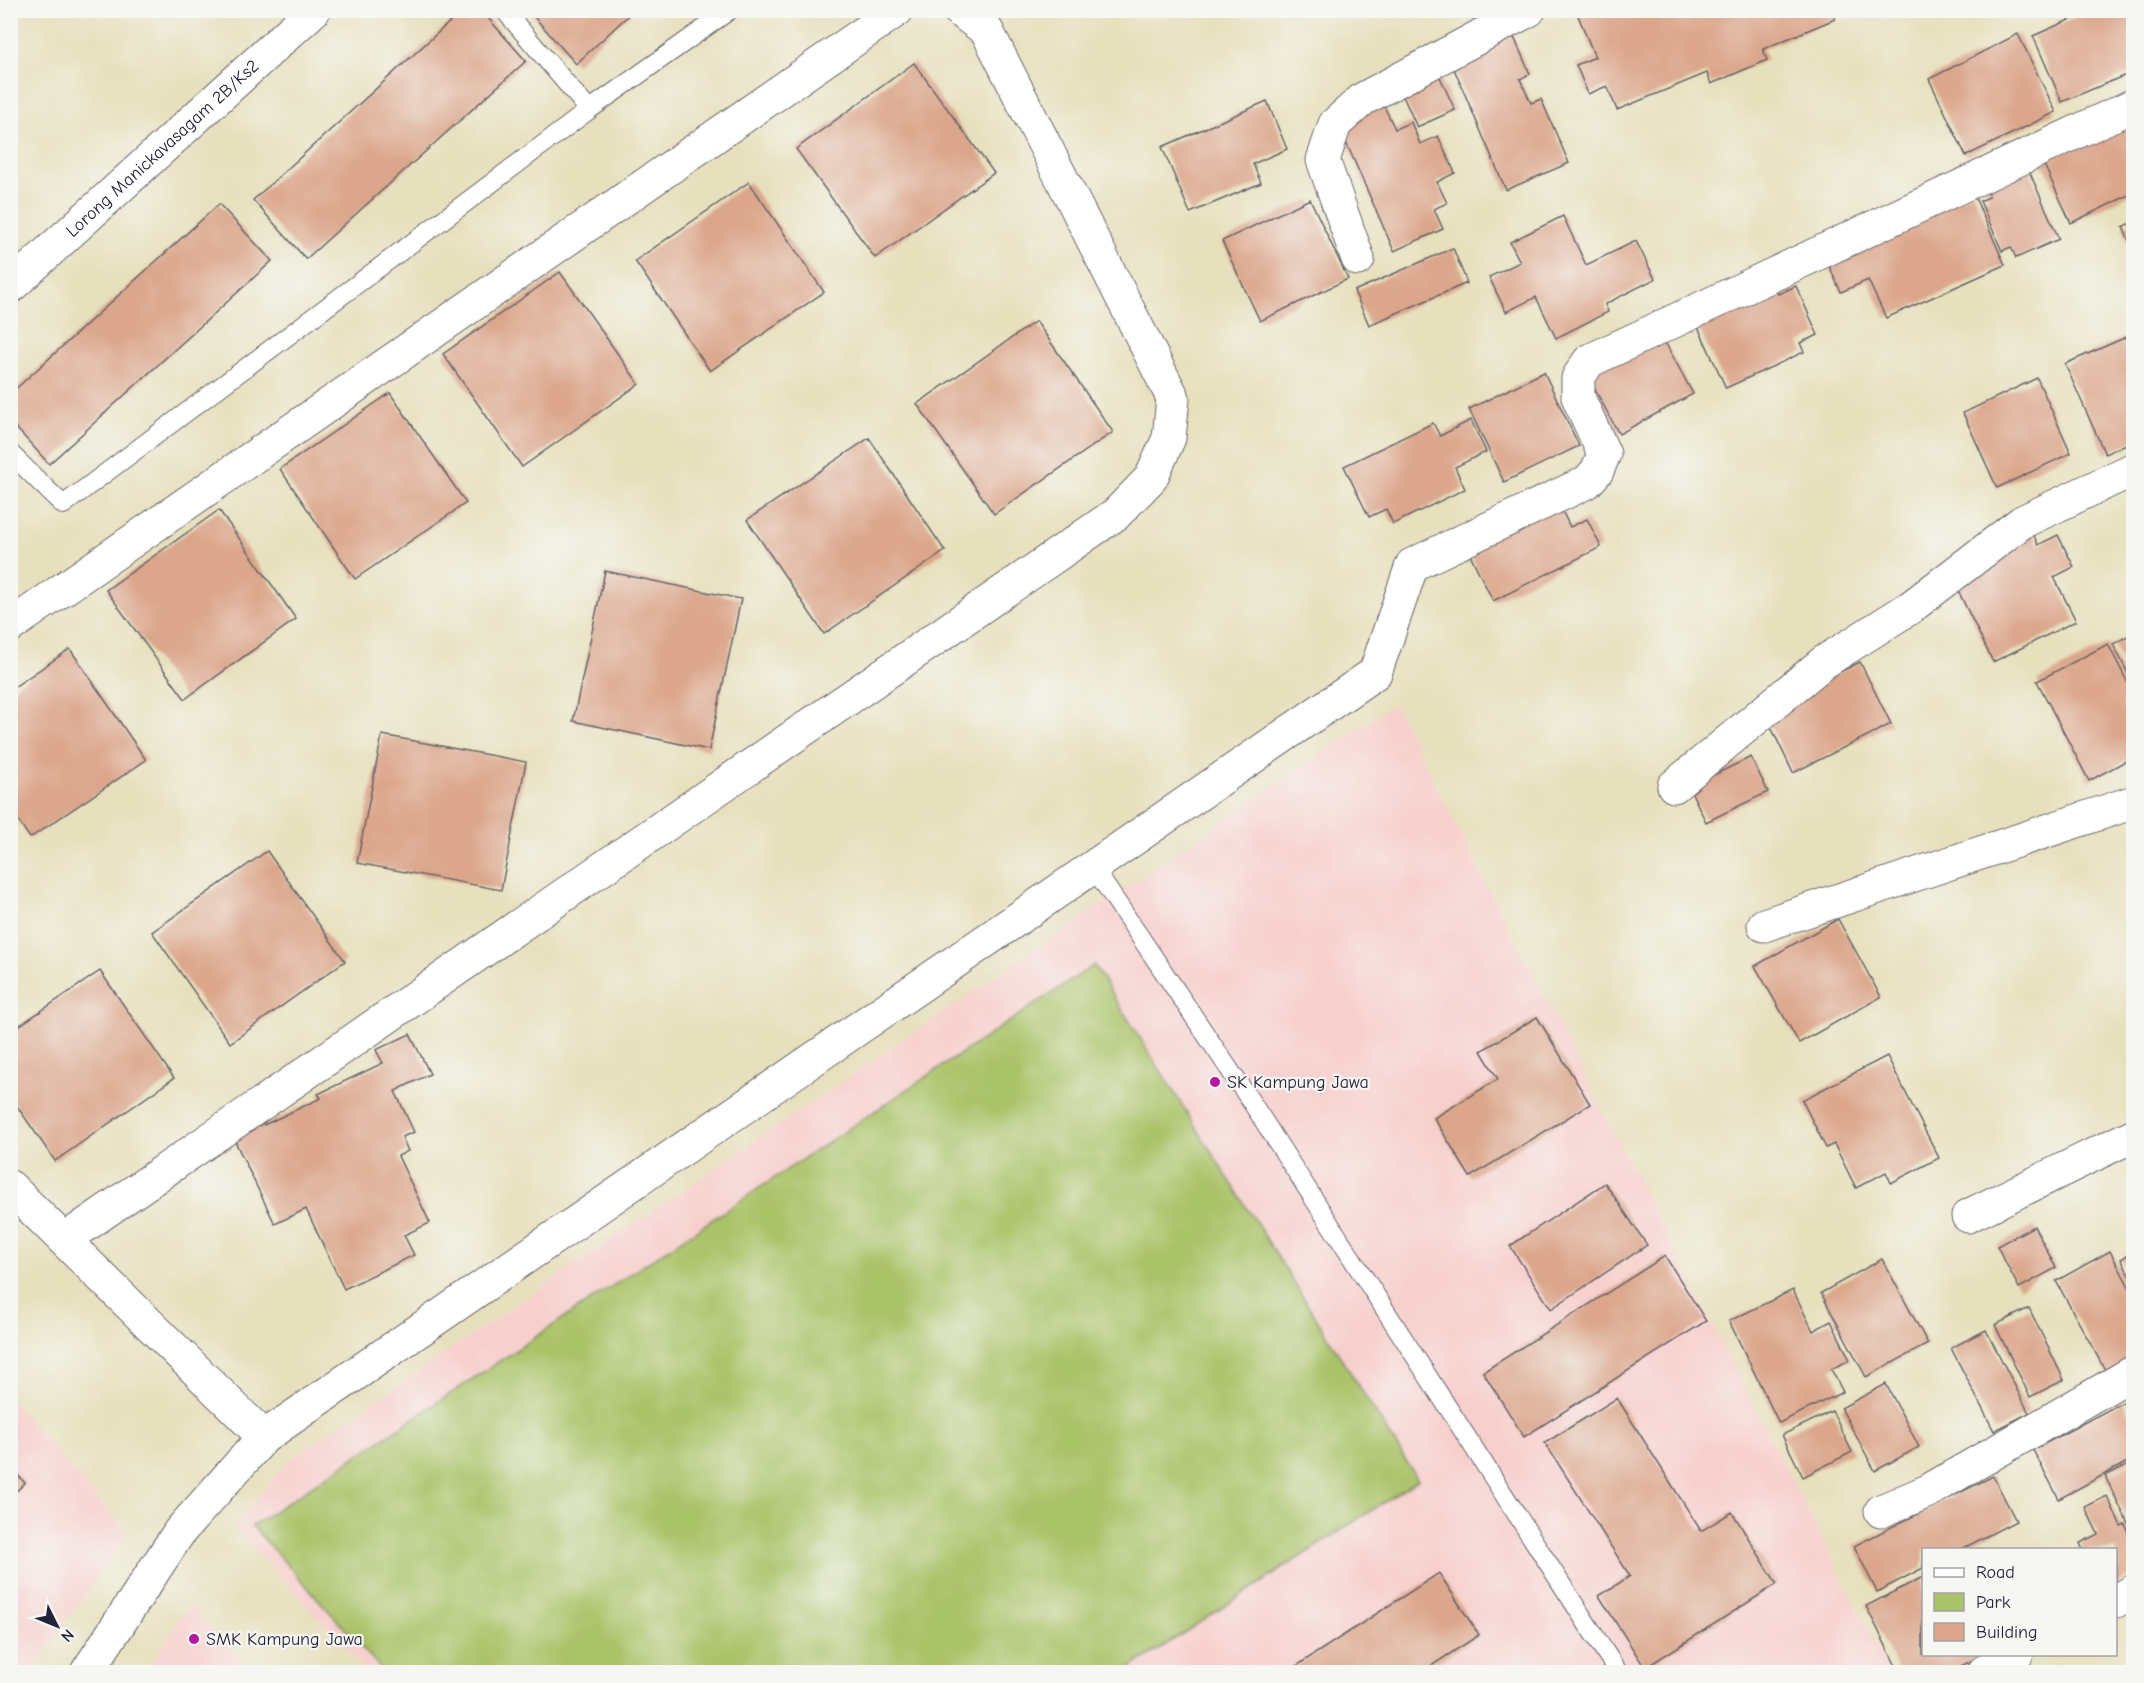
<svg xmlns="http://www.w3.org/2000/svg" width="2144" height="1683" font-family="'Comic Neue',sans-serif">
  <style>
    .built { fill: #f7d0ce }
    .green { fill: #aac268; stroke: #667252; stroke-width: 1.5 }
    .building { fill: #dba68b }
    .lines { fill: none; stroke-linecap: round; stroke-linejoin: round }
    .service-casing { stroke: #676468; stroke-width: 20 }
    .minor-casing { stroke: #676468; stroke-width: 35 }
    .service { stroke: #fff; stroke-width: 18 }
    .minor { stroke: #fff; stroke-width: 33 }
    .poi-dot { fill: #b5179e; stroke: #f6f6f2; stroke-width: 2 }
    .labels { text-anchor: middle; stroke-width: 4.5; stroke-linejoin: round; paint-order: stroke }
    .street-label { font-size: 18px; fill: #22223b; stroke: #f6f6f2 }
    .poi-label { font-size: 18px; fill: #22223b; stroke: #f6f6f2; text-anchor: start }
  </style>
  <rect width="100%" height="100%" fill="#f6f6f2"/>
  <filter id="ink" filterUnits="userSpaceOnUse"><feTurbulence type="fractalNoise" baseFrequency=".0167" numOctaves="2"/><feDisplacementMap in="SourceGraphic" scale="12" xChannelSelector="R" yChannelSelector="G"/><feConvolveMatrix kernelMatrix="1 2 1 2 8 2 1 2 1" color-interpolation-filters="sRGB"/></filter>
  <filter id="wash" filterUnits="userSpaceOnUse"><feTurbulence type="fractalNoise" baseFrequency=".008" numOctaves="4" result="noise"/><feDisplacementMap in="SourceGraphic" scale="24" xChannelSelector="R" yChannelSelector="G"/><feGaussianBlur stdDeviation="1.35" result="paint"/><feColorMatrix in="noise" values="0 0 0 0 0 0 0 0 0 0 0 0 0 0 0 0 0 1.4 0 .05"/><feComposite in="paint" operator="in"/></filter>
  <g filter="url(#wash)">
    <rect width="100%" height="100%" fill="#e7e0bd"/>
    <g class="built">
      <path d="M 1394,704 L 1890,1672 L 368,1672 L 233,1526 L 290,1460 Z"/>
      <path d="M 10,1399 L 127,1533 L 31,1672 L 11,1672 Z"/>
      <path d="M 189,1605 L 253,1672 L 146,1672 Z"/>
    </g>
    <path class="green" d="M 1094,965 L 1418,1480 L 1124,1672 L 384,1672 L 252,1526 Z"/>
    <g id="blocks">
      <g class="building">
        <path d="M 463,10 L 481,10 L 526,61 L 306,259 L 253,200 Z"/>
        <path d="M 528,10 L 634,10 L 576,64 Z"/>
        <path d="M 1582,10 L 1831,10 L 1835,19 L 1763,49 L 1767,60 L 1711,84 L 1707,73 L 1617,110 L 1607,86 L 1588,94 L 1576,65 L 1595,57 L 1577,13 Z"/>
        <path d="M 2092,10 L 2133,10 L 2133,72 L 2062,102 L 2033,36 Z"/>
        <path d="M 1510,28 L 1530,74 L 1520,79 L 1531,103 L 1541,99 L 1569,163 L 1506,190 L 1448,55 Z"/>
        <path d="M 2018,34 L 2056,112 L 1966,156 L 1929,79 Z"/>
        <path d="M 914,63 L 994,173 L 875,258 L 796,149 Z"/>
        <path d="M 1435,66 L 1455,110 L 1417,127 L 1397,83 Z"/>
        <path d="M 1267,101 L 1287,149 L 1253,164 L 1261,183 L 1190,213 L 1162,147 Z"/>
        <path d="M 1383,104 L 1395,129 L 1411,122 L 1420,144 L 1438,136 L 1455,173 L 1437,182 L 1447,203 L 1434,209 L 1443,229 L 1394,251 L 1338,124 Z"/>
        <path d="M 2133,117 L 2133,193 L 2071,223 L 2039,154 Z"/>
        <path d="M 2026,164 L 2059,239 L 2016,258 L 2011,247 L 2002,251 L 1980,201 L 1989,197 L 1983,182 Z"/>
        <path d="M 749,182 L 824,292 L 710,371 L 635,261 Z"/>
        <path d="M 1973,193 L 2005,265 L 1886,318 L 1868,280 L 1841,292 L 1829,266 L 1857,254 L 1854,246 Z"/>
        <path d="M 1310,199 L 1348,279 L 1260,321 L 1222,241 Z"/>
        <path d="M 219,204 L 272,261 L 49,464 L 10,421 L 10,394 Z"/>
        <path d="M 1563,216 L 1586,265 L 1636,241 L 1655,279 L 1605,304 L 1608,312 L 1556,338 L 1536,297 L 1506,312 L 1489,277 L 1520,262 L 1510,242 Z"/>
        <path d="M 2133,222 L 2133,250 L 2123,227 Z"/>
        <path d="M 1453,248 L 1467,283 L 1369,325 L 1354,291 Z"/>
        <path d="M 560,272 L 639,384 L 522,467 L 443,354 Z"/>
        <path d="M 1772,280 L 1778,294 L 1796,286 L 1818,335 L 1800,343 L 1804,352 L 1726,388 L 1693,316 Z"/>
        <path d="M 1036,321 L 1113,432 L 994,514 L 917,404 Z"/>
        <path d="M 1658,329 L 1693,394 L 1619,434 L 1584,369 Z"/>
        <path d="M 2133,334 L 2133,441 L 2105,454 L 2065,364 Z"/>
        <path d="M 1544,372 L 1579,446 L 1504,482 L 1469,409 Z"/>
        <path d="M 2037,378 L 2071,453 L 1997,488 L 1963,413 Z"/>
        <path d="M 390,393 L 466,503 L 355,579 L 280,469 Z"/>
        <path d="M 1471,420 L 1486,452 L 1455,467 L 1465,489 L 1393,524 L 1386,509 L 1369,517 L 1344,466 L 1433,423 L 1440,436 Z"/>
        <path d="M 869,438 L 945,551 L 824,634 L 747,520 Z"/>
        <path d="M 1553,492 L 1570,527 L 1587,519 L 1601,547 L 1493,601 L 1462,538 Z"/>
        <path d="M 219,510 L 296,619 L 185,699 L 106,590 Z"/>
        <path d="M 2031,529 L 2038,545 L 2058,535 L 2074,567 L 2054,577 L 2076,621 L 1993,662 L 1948,570 Z"/>
        <path d="M 605,571 L 741,599 L 709,750 L 573,721 Z"/>
        <path d="M 2133,633 L 2133,683 L 2113,644 Z"/>
        <path d="M 2108,644 L 2133,693 L 2133,757 L 2089,781 L 2037,681 Z"/>
        <path d="M 70,649 L 146,760 L 30,838 L 10,809 L 10,690 Z"/>
        <path d="M 1860,662 L 1891,724 L 1793,773 L 1763,710 Z"/>
        <path d="M 382,735 L 526,762 L 501,890 L 357,863 Z"/>
        <path d="M 1751,757 L 1768,792 L 1706,822 L 1689,787 Z"/>
        <path d="M 267,851 L 345,961 L 230,1043 L 152,932 Z"/>
        <path d="M 1838,919 L 1881,997 L 1799,1043 L 1755,966 Z"/>
        <path d="M 100,971 L 174,1078 L 55,1161 L 10,1096 L 10,1032 Z"/>
        <path d="M 1537,1017 L 1590,1104 L 1470,1177 L 1434,1118 L 1498,1079 L 1481,1051 Z"/>
        <path d="M 410,1034 L 430,1074 L 395,1091 L 414,1132 L 402,1137 L 408,1151 L 398,1156 L 430,1223 L 404,1235 L 414,1255 L 344,1289 L 306,1209 L 275,1224 L 230,1131 L 261,1116 L 264,1125 L 321,1098 L 318,1094 L 383,1063 L 376,1050 Z"/>
        <path d="M 1887,1056 L 1939,1158 L 1891,1183 L 1886,1172 L 1856,1188 L 1834,1144 L 1826,1148 L 1802,1100 Z"/>
        <path d="M 1605,1183 L 1647,1245 L 1551,1309 L 1510,1246 Z"/>
        <path d="M 2034,1226 L 2056,1268 L 2019,1288 L 1997,1246 Z"/>
        <path d="M 2110,1251 L 2133,1294 L 2133,1366 L 2110,1379 L 2056,1281 Z"/>
        <path d="M 2133,1252 L 2133,1282 L 2121,1259 Z"/>
        <path d="M 1665,1256 L 1706,1321 L 1524,1437 L 1483,1372 Z"/>
        <path d="M 1882,1259 L 1928,1344 L 1866,1377 L 1821,1293 Z"/>
        <path d="M 1793,1290 L 1813,1331 L 1831,1321 L 1850,1360 L 1831,1369 L 1843,1392 L 1779,1423 L 1729,1321 Z"/>
        <path d="M 2029,1308 L 2064,1380 L 2030,1397 L 1995,1325 Z"/>
        <path d="M 1986,1330 L 2029,1413 L 1994,1431 L 1951,1348 Z"/>
        <path d="M 1886,1384 L 1919,1447 L 1875,1471 L 1841,1408 Z"/>
        <path d="M 1617,1398 L 1701,1531 L 1732,1512 L 1777,1584 L 1645,1668 L 1599,1596 L 1630,1576 L 1545,1443 Z"/>
        <path d="M 2123,1402 L 2133,1423 L 2133,1459 L 2059,1499 L 2033,1450 Z"/>
        <path d="M 1832,1411 L 1852,1452 L 1803,1477 L 1782,1435 Z"/>
        <path d="M 2133,1462 L 2133,1533 L 2105,1476 Z"/>
        <path d="M 10,1467 L 25,1483 L 10,1497 Z"/>
        <path d="M 1993,1476 L 2016,1521 L 1960,1550 L 1924,1550 L 1923,1568 L 1877,1592 L 1854,1546 Z"/>
        <path d="M 2107,1496 L 2121,1526 L 2125,1524 L 2133,1542 L 2133,1574 L 2116,1582 L 2116,1550 L 2083,1550 L 2080,1543 L 2098,1534 L 2085,1507 Z"/>
        <path d="M 1439,1573 L 1479,1635 L 1422,1672 L 1287,1672 Z"/>
        <path d="M 1923,1577 L 1923,1654 L 1985,1654 L 1949,1672 L 1899,1672 L 1866,1606 Z"/>
      </g>
    </g>
  </g>
  <g filter="url(#ink)">
    <use href="#blocks" fill-opacity="0" stroke="#676468" stroke-width="1.5"/>
    <g class="lines">
      <g class="service-casing">
        <g id="service">
          <path d="M 504,10 L 589,110"/>
          <path d="M 10,453 L 63,505 L 589,110 L 730,10"/>
          <path d="M 1093,867 L 1254,1106 L 1618,1672"/>
        </g>
      </g>
      <g class="minor-casing">
        <g id="minor">
          <path d="M 1358,259 L 1323,160 L 1335,124 L 1363,99 L 1529,10"/>
          <path id="s1" d="M 10,287 L 314,10"/>
          <path d="M 10,626 L 897,10"/>
          <path d="M 1674,786 L 1824,662 L 1911,607 L 2022,522 L 2134,469"/>
          <path d="M 1764,925 L 2134,802"/>
          <path d="M 10,1187 L 264,1437"/>
          <path d="M 1968,1216 L 2134,1135"/>
          <path d="M 64,1240 L 1116,514 L 1151,478 L 1169,438 L 1173,398 L 987,31 L 959,10"/>
          <path d="M 1881,1511 L 1928,1491 L 2134,1372"/>
          <path d="M 2116,1601 L 2134,1591"/>
          <path d="M 87,1672 L 180,1531 L 264,1437 L 1375,673 L 1412,565 L 1587,482 L 1597,471 L 1604,454 L 1578,397 L 1578,378 L 1589,361 L 2134,105"/>
          <path d="M 1984,1672 L 2017,1654"/>
        </g>
      </g>
      <use href="#service" class="service"/>
      <use href="#minor" class="minor"/>
    </g>
  </g>
  <g class="poi-dot">
    <circle cx="1215" cy="1082" r="6"/>
    <circle cx="194" cy="1639" r="6"/>
  </g>
  <g class="labels">
    <g class="street-label">
      <text dy="6" stroke="none"><textPath href="#s1" startOffset="206">Lorong Manickavasagam 2B/Ks2</textPath></text>
    </g>
    <g class="poi-label">
      <text x="1227" y="1088">SK Kampung Jawa</text>
      <text x="206" y="1645">SMK Kampung Jawa</text>
    </g>
  </g>
  <rect width="2144" height="1683" fill="none" stroke="#f6f6f2" stroke-width="36"/>
  <rect x="1922" y="1548" width="195" height="108" fill="#f6f6f2" stroke="#a1a1a9" stroke-width="1.5"/>
  <rect x="1934" y="1568" width="30" height="9" fill="#ffffff" stroke="#a1a1a9" stroke-width="1.5"/>
  <text x="1976" y="1578" font-size="18" fill="#22223b">Road</text>
  <rect x="1934" y="1593" width="30" height="18" fill="#aac268" stroke="#a1a1a9" stroke-width="1.5"/>
  <text x="1976" y="1608" font-size="18" fill="#22223b">Park</text>
  <rect x="1934" y="1623" width="30" height="18" fill="#dba68b" stroke="#a1a1a9" stroke-width="1.5"/>
  <text x="1976" y="1638" font-size="18" fill="#22223b">Building</text>
  <g transform="translate(57 1626) rotate(133)" stroke="#f6f6f2" stroke-width="4.5" paint-order="stroke">
  <path d="M0-4.5L10 22L0 15L-10 22Z" fill="#22223b"/>
  <text y="-9" font-size="16" font-weight="bold" text-anchor="middle" fill="#22223b">N</text>
  </g>
</svg>
